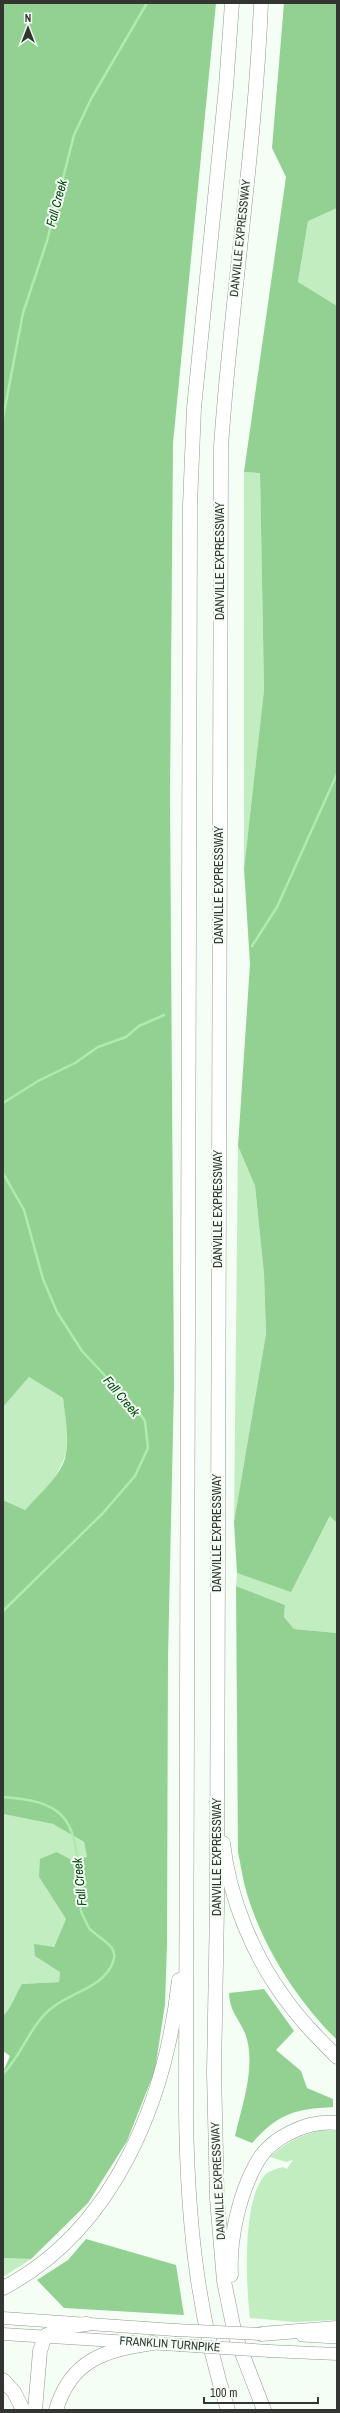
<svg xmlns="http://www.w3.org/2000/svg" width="340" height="2413" font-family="'Archivo Narrow',sans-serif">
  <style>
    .green { fill: #c1edc1 }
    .forest { fill: #92d192 }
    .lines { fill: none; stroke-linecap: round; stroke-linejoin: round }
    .stream { stroke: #acecac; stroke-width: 2.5 }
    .secondary-casing { stroke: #919990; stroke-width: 12 }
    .primary-casing { stroke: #919990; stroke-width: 13 }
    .highway-casing { stroke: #919990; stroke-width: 15 }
    .secondary { stroke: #fff; stroke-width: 11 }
    .primary { stroke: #fff; stroke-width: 12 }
    .highway { stroke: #fff; stroke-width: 14 }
    .primary-bridge-casing { stroke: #919990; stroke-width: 13; stroke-linecap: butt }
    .primary-bridge { stroke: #fff; stroke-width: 12 }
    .labels { text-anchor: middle; stroke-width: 4; stroke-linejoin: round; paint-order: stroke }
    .street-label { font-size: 12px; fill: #323532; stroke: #f5fef5 }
    .water-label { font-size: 13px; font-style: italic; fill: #00470b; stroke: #f5fef5 }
  </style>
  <rect width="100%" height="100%" fill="#f5fef5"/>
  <g class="green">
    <path d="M 337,208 L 337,306 L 298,283 L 308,220 Z"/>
    <path d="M 244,472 L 260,473 L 264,690 L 244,869 Z"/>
    <path d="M 238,1146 L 255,1186 L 264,1274 L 266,1334 L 234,1522 Z"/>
    <path d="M 29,1377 L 63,1398 C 65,1417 71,1441 64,1459 C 57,1479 39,1496 25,1510 L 3,1500 L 3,1407 Z"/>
    <path d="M 331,1515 L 337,1523 L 337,1633 L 294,1629 L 284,1617 L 285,1605 L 236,1586 L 237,1573 L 291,1591 Z"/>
    <path d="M 3,1814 L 53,1824 L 84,1842 L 87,1857 L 72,1860 L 57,1852 L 39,1877 L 66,1919 L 54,1947 L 60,1972 L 59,1982 L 22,1984 C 16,1993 11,2009 3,2016 Z"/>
    <path d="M 322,2130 L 337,2131 L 337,2320 L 294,2322 L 250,2318 C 246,2285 242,2203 264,2176 C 268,2171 276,2169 283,2167 L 287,2169 L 293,2160 L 286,2162 L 270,2157 C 286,2142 301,2135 322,2130 Z"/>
    <path d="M 3,2258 L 31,2259 L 3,2277 Z"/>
  </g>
  <g class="forest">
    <path d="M 3,3 L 216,3 L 173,443 L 170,796 L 174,1386 L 168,1658 L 167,1944 L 165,2004 L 155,2070 L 127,2141 L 88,2203 L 31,2259 L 3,2258 L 3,2072 L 10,2056 L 3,2051 L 3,2016 C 11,2009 16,1993 22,1984 L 59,1982 L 60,1972 L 35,1956 L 34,1944 L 54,1947 L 66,1919 L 39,1877 L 40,1859 L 57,1852 L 72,1860 L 87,1857 L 84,1842 L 53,1824 L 3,1814 L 3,1500 L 25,1510 C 37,1497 61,1475 65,1458 C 70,1438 65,1418 63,1398 L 29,1377 L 3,1407 Z"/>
    <path d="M 284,3 L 337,3 L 337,208 L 308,221 L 298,282 L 337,306 L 337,1523 L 330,1516 L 291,1592 L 237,1573 L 234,1522 L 266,1334 L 264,1274 L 255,1186 L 238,1146 L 250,964 L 244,869 L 264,690 L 260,473 L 244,472 L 286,177 L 272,148 Z"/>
    <path d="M 236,1586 L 285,1605 L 284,1617 L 294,1629 L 337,1633 L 337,2040 C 297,2000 264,1949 247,1894 C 243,1881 241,1866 238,1852 Z"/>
    <path d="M 264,1989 L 294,2031 L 276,2050 L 301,2071 L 307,2088 L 333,2099 L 333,2107 C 294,2109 278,2114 252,2143 L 235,2136 C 242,2105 257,2065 245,2033 C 238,2017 230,2012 229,1993 Z"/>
    <path d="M 86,2239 L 176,2265 L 184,2315 L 64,2308 L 37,2280 L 68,2260 Z"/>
  </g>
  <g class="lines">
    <g class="stream">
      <path d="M 3,418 L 23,313 L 47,241 L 74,135 L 91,99 L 147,3"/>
      <path d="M 252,946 L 277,907 L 337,774"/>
      <path d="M 3,1103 L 38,1081 L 75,1063 L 98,1047 L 126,1037 L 139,1026 L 164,1015"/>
      <path d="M 3,1173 L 24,1210 L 43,1279 L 57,1312 L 82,1351 L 139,1412 L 145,1421 L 148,1448 L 135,1476 L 102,1514 L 3,1611"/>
      <path d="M 3,1797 C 62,1801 75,1816 79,1875 C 79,1888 78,1903 82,1914 C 84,1918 87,1924 89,1928 C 97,1938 120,1945 113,1962 C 104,1987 72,1992 53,2007 C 30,2024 23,2054 3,2074"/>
    </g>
    <g class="secondary-casing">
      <path id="secondary" d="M 302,2336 L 337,2338"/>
    </g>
    <g class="primary-casing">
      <g id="primary">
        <path d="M 3,2318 L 175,2330"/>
        <path d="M 3,2334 L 179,2345"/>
        <path d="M 269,2351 L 337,2354"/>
      </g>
    </g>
    <g class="highway-casing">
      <g id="highway">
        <path d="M 261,3 C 255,152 231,299 221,447 L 217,1906 L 214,2072 L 217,2199 L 224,2281 L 235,2335 L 264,2410"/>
        <path d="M 223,1843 C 229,1897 253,1956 286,2000 C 301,2021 319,2039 337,2057"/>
        <path d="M 231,2275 C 229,2239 239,2195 256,2164 C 270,2137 308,2120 337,2123"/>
        <path d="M 3,2288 C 115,2230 166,2099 179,1980"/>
        <path d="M 261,2334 L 337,2328"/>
        <path d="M 3,2380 L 14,2392 L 23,2410"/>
        <path d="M 35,2410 L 40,2351 L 45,2336 L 63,2327 L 87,2324"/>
        <path d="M 56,2410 C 71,2359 106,2350 153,2343"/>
        <path d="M 228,2410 C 196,2312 187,2212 186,2109 L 190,505 L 194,408 L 226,87 L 232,3"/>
      </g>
    </g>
    <use href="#secondary" class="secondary"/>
    <use href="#primary" class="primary"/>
    <use href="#highway" class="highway"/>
    <g class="primary-bridge-casing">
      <g id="primary-bridge">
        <path d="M 175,2330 L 261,2334"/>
        <path d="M 179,2345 L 269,2351"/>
      </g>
    </g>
    <use href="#primary-bridge" class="primary-bridge"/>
  </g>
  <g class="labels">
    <g class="street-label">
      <text transform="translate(240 238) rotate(-84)" y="4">DANVILLE EXPRESSWAY</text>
      <text transform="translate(220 561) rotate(-90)" y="4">DANVILLE EXPRESSWAY</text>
      <text transform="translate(219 885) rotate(-90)" y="4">DANVILLE EXPRESSWAY</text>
      <text transform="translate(218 1209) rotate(-90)" y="4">DANVILLE EXPRESSWAY</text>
      <text transform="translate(217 1533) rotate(-90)" y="4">DANVILLE EXPRESSWAY</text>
      <text transform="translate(217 1857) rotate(-90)" y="4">DANVILLE EXPRESSWAY</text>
      <text transform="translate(218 2181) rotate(-93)" y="4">DANVILLE EXPRESSWAY</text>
      <text transform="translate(170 2344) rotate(4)" y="4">FRANKLIN TURNPIKE</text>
    </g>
    <g class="water-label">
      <text transform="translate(56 203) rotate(-75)" y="5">Fall Creek</text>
      <text transform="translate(122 1396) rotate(50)" y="5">Fall Creek</text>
      <text transform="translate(79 1882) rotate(-96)" y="5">Fall Creek</text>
    </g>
  </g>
  <rect width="340" height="2413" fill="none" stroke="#323532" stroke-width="8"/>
  <g transform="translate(28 28)" stroke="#f5fef5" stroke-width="3" paint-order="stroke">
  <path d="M0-3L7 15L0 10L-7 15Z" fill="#323532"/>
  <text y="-6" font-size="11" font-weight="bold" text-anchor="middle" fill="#323532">N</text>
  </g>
  <path d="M204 2397v6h114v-6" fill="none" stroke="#323532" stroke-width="2"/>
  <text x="210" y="2397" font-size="12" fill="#323532" stroke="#f5fef5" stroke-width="3" paint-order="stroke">100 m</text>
</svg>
